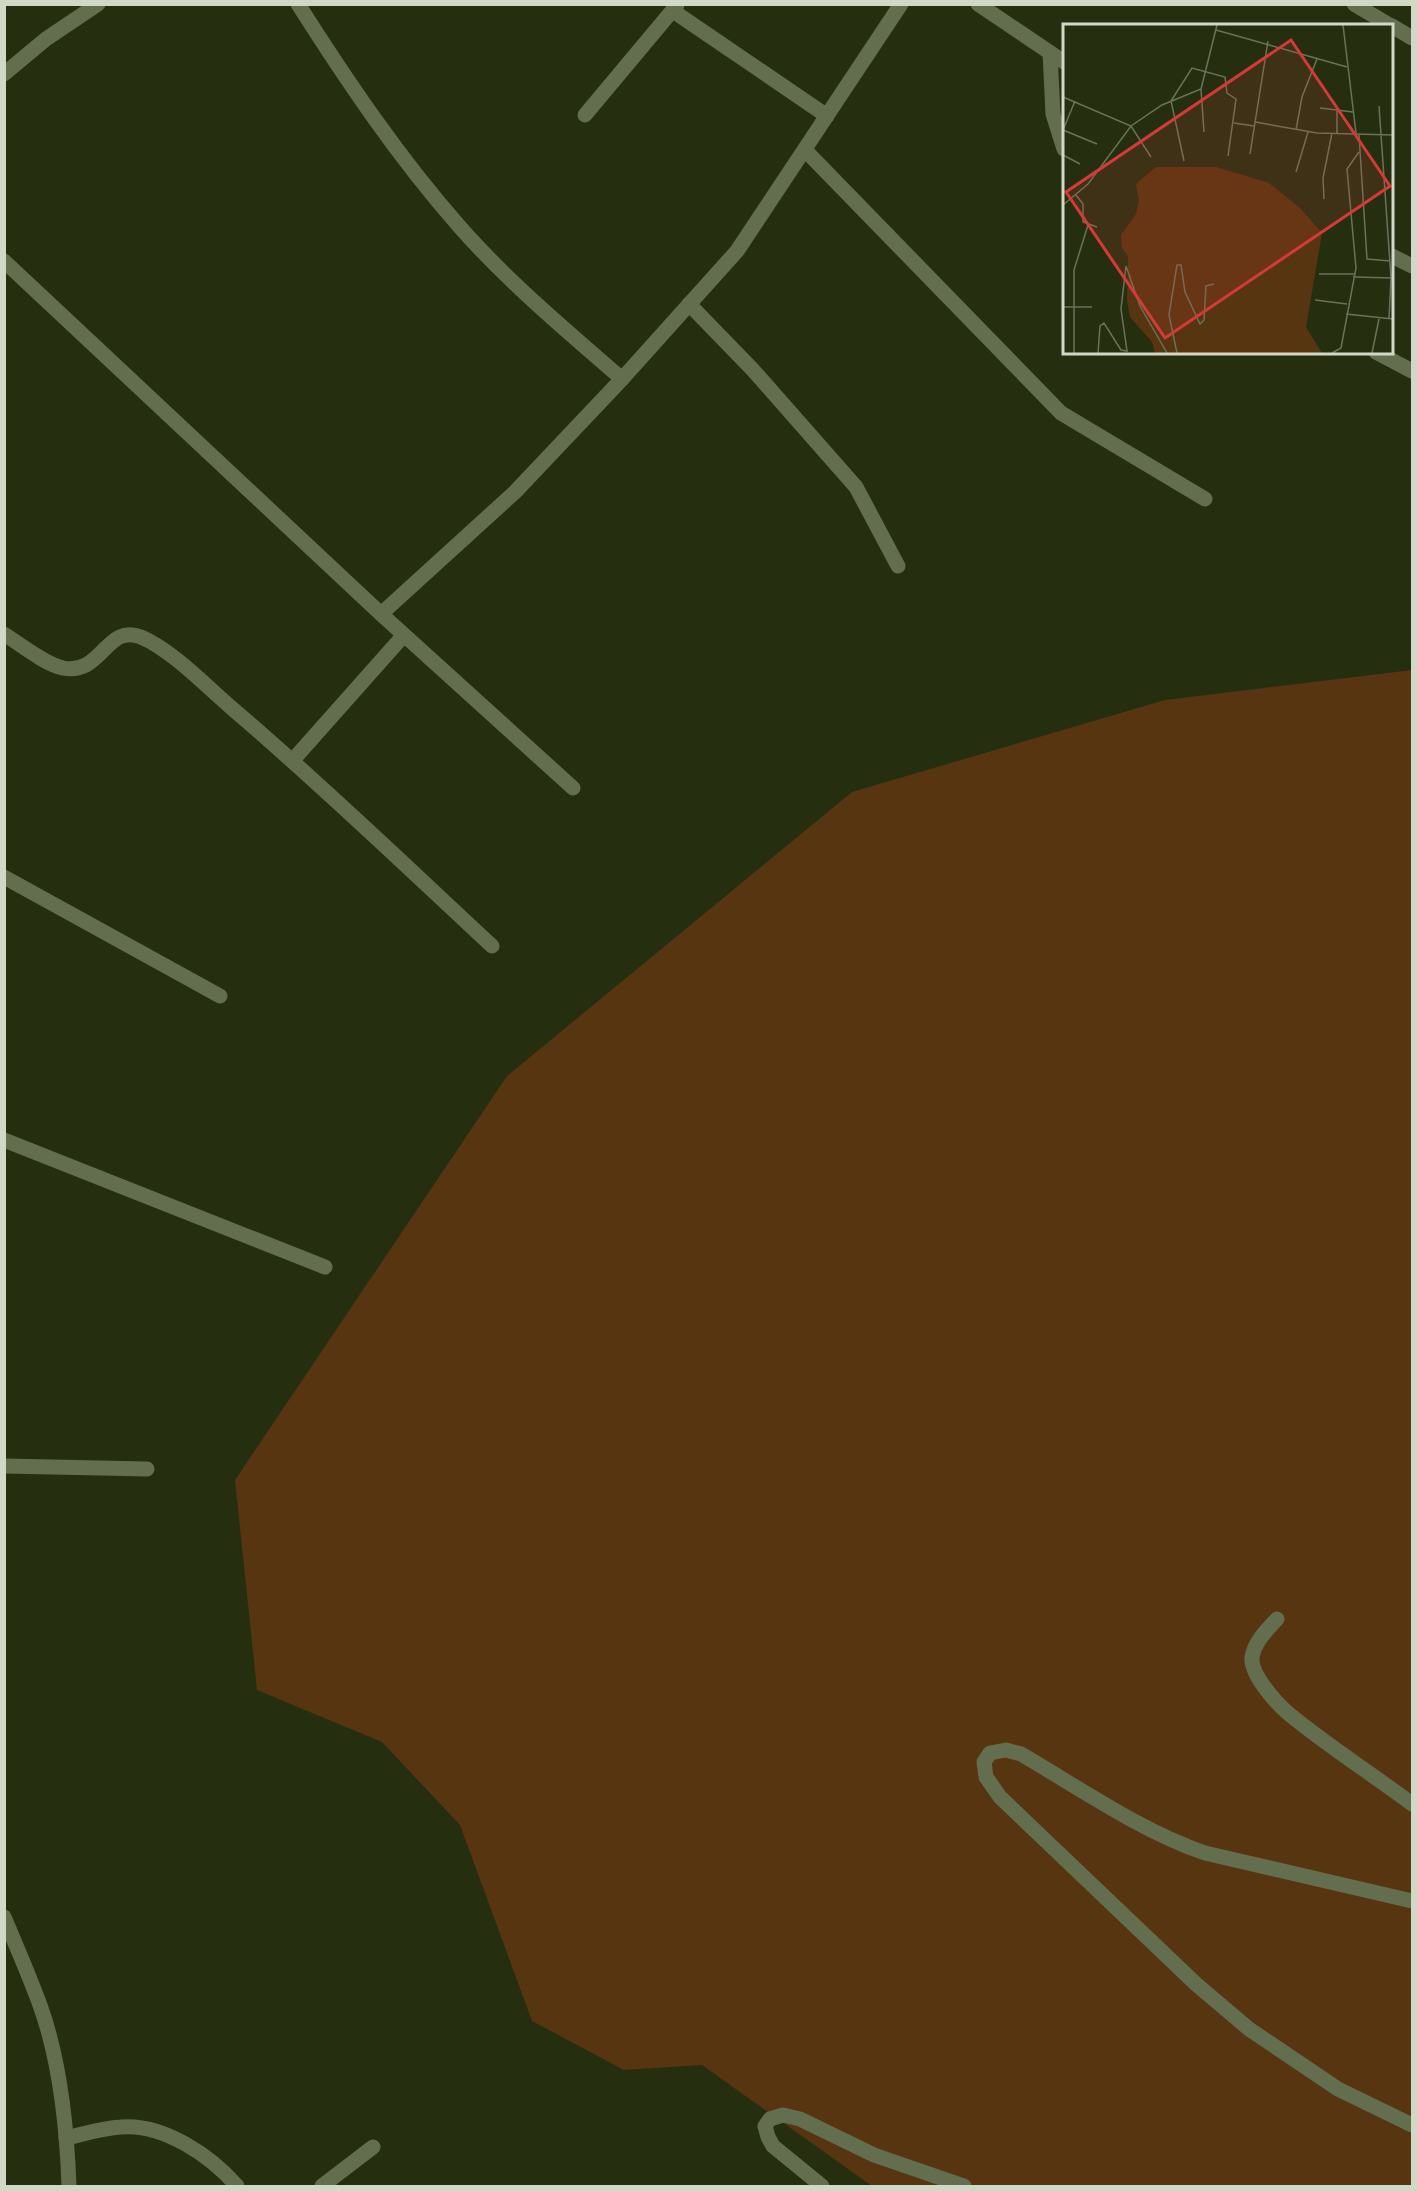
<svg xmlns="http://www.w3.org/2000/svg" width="1417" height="2191" font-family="Mulish,sans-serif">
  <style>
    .green { fill: #563510 }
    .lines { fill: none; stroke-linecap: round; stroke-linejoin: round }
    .minor { stroke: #626e4e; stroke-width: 15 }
    .inset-road { fill: none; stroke: #6a7359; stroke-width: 1.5 }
    .view { fill: #d63a38; fill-opacity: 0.15; stroke: #d63a38; stroke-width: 3 }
    .inset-edge { fill: none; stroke: #d1d8c6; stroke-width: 3 }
  </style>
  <rect width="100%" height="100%" fill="#252f10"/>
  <path class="green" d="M 1412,670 L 1412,2186 L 872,2186 L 702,2065 L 624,2070 L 532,2021 L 460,1825 L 382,1742 L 257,1690 L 235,1480 L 507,1076 L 852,792 L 1165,700 Z"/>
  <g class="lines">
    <g class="minor">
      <path d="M 298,4 C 347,81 399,158 459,226 C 508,282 566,330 622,379"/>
      <path d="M 978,4 L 1064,62"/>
      <path d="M 1354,4 L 1391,26"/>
      <path d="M 673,11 L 827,116"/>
      <path d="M 1392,26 L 1412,38"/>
      <path d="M 1050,53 L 1053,114 L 1064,149"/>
      <path d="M 4,74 L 46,39 L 98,4"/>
      <path d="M 585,115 L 677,5"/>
      <path d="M 805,150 L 1061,413 L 1205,499"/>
      <path d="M 1392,256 L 1412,266"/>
      <path d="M 4,261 L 381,614 L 573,788"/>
      <path d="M 689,304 L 753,370 L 856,487 L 898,566"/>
      <path d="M 1376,352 L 1412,371"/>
      <path d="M 381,614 L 515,492 L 622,379 L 737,251 L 901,4"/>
      <path d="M 4,634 C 20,644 46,665 63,668 C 102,676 106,623 141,637 C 172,650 208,688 234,710 C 323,786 407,867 492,946"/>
      <path d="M 293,760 L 404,635"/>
      <path d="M 4,877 L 220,996"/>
      <path d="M 4,1140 L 325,1267"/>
      <path d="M 4,1466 L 147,1469"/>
      <path d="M 1277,1619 C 1267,1630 1255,1641 1252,1657 C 1250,1674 1276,1703 1289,1714 C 1328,1746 1372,1774 1412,1804"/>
      <path d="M 1412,1901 L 1205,1853 C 1139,1830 1081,1789 1021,1754 L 1006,1750 L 990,1753 L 984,1762 L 986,1777 L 1000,1797 L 1196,1984 L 1249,2029 L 1338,2089 L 1412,2125"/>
      <path d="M 4,1917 C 17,1948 30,1977 41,2008 C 60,2062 67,2130 69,2186"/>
      <path d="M 66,2138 C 84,2134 102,2128 121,2127 C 163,2123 211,2156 237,2186"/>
      <path d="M 322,2186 L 373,2147"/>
      <path d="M 822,2186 L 773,2146 L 768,2137 L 765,2126 L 770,2119 L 783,2115 L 800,2119 L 874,2155 L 964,2186"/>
    </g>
  </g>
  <g transform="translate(1063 24)">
    <rect width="330" height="330" fill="#252f10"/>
    <path d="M 93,143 L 153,143 L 206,159 L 237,184 L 259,209 L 243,303 L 259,329 L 92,329 L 89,318 L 67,293 L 64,276 L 65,232 L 59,224 L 58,211 L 73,190 L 76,176 L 73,160 Z" fill="#563510"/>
    <path class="inset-road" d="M 280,1 L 293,109M 153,6 L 284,43M 138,65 L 141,108M 0,73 L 68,102 L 88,133M 12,77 L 0,106 L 34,120M 316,82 L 328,254 L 326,295M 257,84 L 290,88M 192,98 L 254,109 L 330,111M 171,99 L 191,102M 233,106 L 239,73 L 254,35M 274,109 L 274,86M 296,111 L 304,235 L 327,237M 187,130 L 205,17M 0,131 L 17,140M 121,137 L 108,77 L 129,44 L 162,53 L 164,69 L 173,75 L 165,132M 233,148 L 245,108M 13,171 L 20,180 L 20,198 L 34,203M 261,175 L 260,154 L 269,109M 0,181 L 25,160 L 68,102 L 99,81 L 138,65 L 154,1M 256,250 L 291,250M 290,253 L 330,254M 252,276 L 284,280M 0,283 L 29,283M 283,290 L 330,295M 11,329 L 11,246 L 25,201M 35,329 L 37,302 L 41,299 L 58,326 L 64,327 L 58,285 L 63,242 L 77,282 L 104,329M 114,329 L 106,291 L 114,241 L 118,241 L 122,268 L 137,300 L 141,296 L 143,262 L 151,260M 269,329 L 278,324 L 293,244 L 284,145 L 296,128M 309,329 L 316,295"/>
    <path class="view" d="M 228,16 L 327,162 L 102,314 L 3,168 Z"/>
    <rect width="330" height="330" class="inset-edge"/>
  </g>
  <rect width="1417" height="2191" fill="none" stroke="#d1d8c6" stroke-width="12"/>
</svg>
